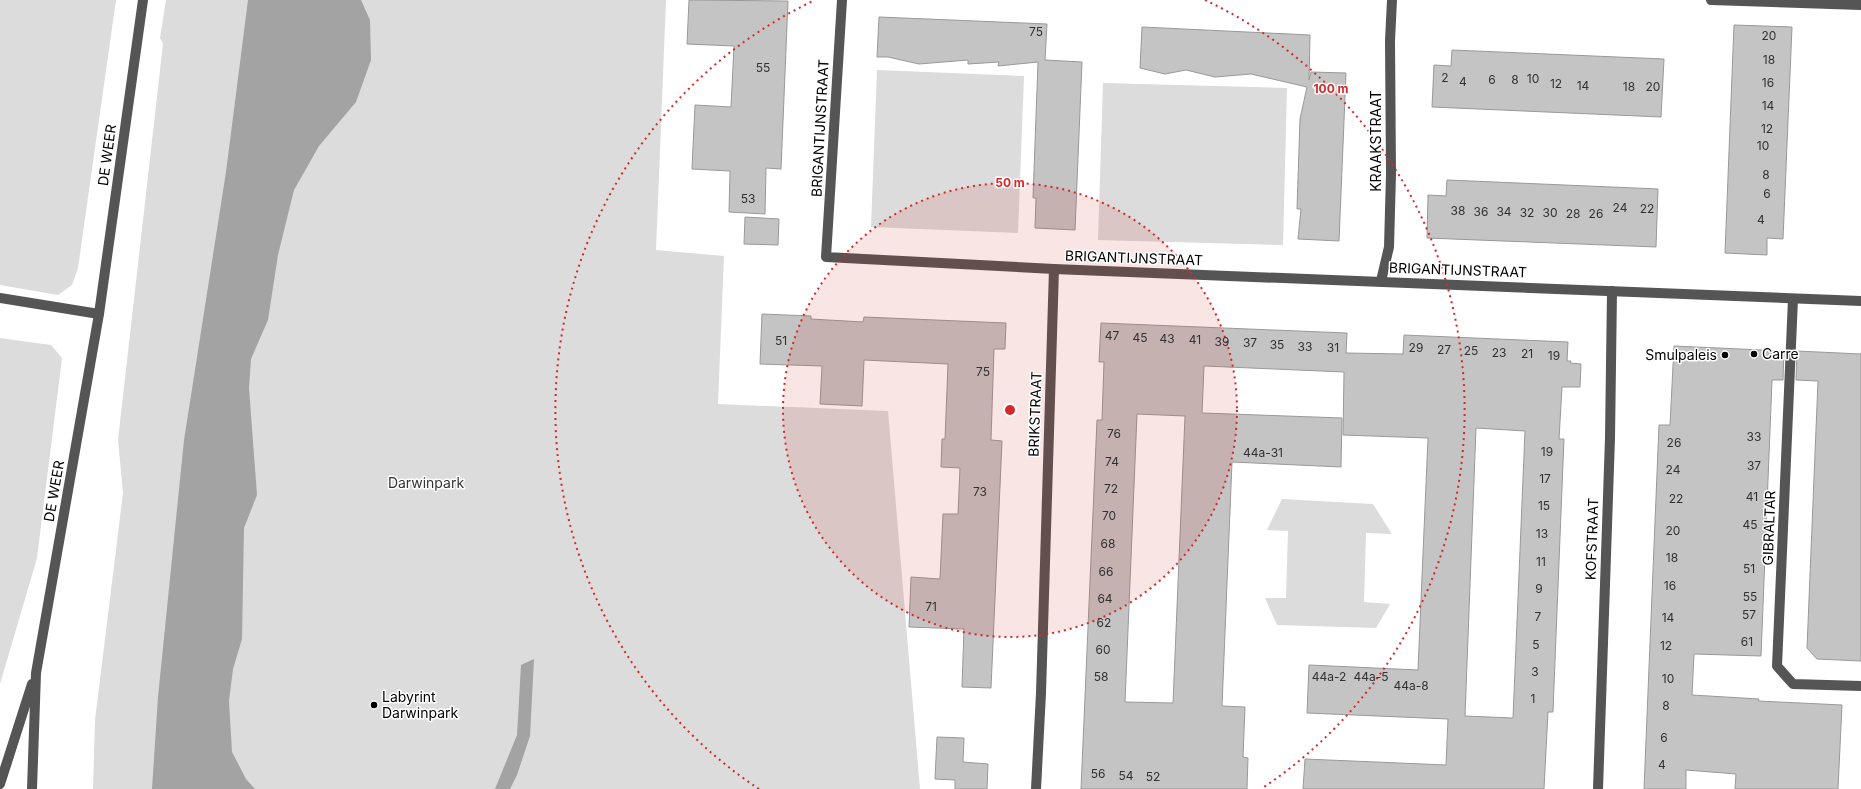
<svg xmlns="http://www.w3.org/2000/svg" width="1861" height="789" font-family="Inter,sans-serif">
  <style>
    .green { fill: #dcdcdc }
    .water { fill: #a3a3a3 }
    .building { fill: #c4c4c4; stroke: #999; fill-rule: evenodd }
    .lines { fill: none; stroke-linecap: round; stroke-linejoin: round }
    .minor { stroke: #555; stroke-width: 10 }
    .ring { fill: none; stroke: #d62828; stroke-width: 2; stroke-dasharray: 2 4 }
    .poi-dot { fill: #000; stroke: #fff; stroke-width: 1.5 }
    .labels { text-anchor: middle; stroke-width: 3; stroke-linejoin: round; paint-order: stroke }
    .number-label { font-size: 12px; fill: #313131 }
    .street-label { font-size: 14px; fill: #000; stroke: #fff }
    .poi-label { font-size: 14px; fill: #000; stroke: #fff; text-anchor: start }
    .park-label { font-size: 14px; fill: #333; stroke: #fff }
    .centre { fill: #d62828; stroke: #fff; stroke-width: 2 }
    .ring-label { font-size: 12px; text-anchor: middle; font-weight: bold; fill: #d62828; stroke: #fff; stroke-width: 3; stroke-linejoin: round; paint-order: stroke }
  </style>
  <rect width="100%" height="100%" fill="#fff"/>
  <g class="green">
    <path d="M 0,0 L 116,0 L 78,268 L 72,285 L 58,295 L 0,285 Z"/>
    <path d="M 166,0 L 666,0 L 656,250 L 724,256 L 718,404 L 888,411 L 920,789 L 93,789 L 95,720 L 123,493 L 118,440 L 163,44 L 160,38 Z"/>
    <path d="M 877,70 L 1024,76 L 1018,233 L 871,227 Z"/>
    <path d="M 1103,83 L 1287,88 L 1283,245 L 1098,240 Z"/>
    <path d="M 0,338 L 51,345 L 62,358 L 37,558 L 0,684 Z"/>
    <path d="M 1282,499 L 1373,504 L 1392,534 L 1366,533 L 1364,602 L 1390,604 L 1376,628 L 1277,625 L 1265,598 L 1286,598 L 1288,531 L 1267,530 Z"/>
  </g>
  <g class="water">
    <path d="M 248,0 L 361,0 L 370,20 L 371,60 L 356,102 L 319,146 L 294,190 L 278,255 L 268,320 L 251,359 L 249,388 L 257,495 L 244,528 L 242,639 L 233,669 L 229,701 L 232,752 L 246,779 L 255,789 L 152,789 L 158,697 L 184,440 L 226,172 Z"/>
    <path d="M 534,659 L 530,736 L 517,775 L 510,789 L 495,789 L 517,735 L 521,665 Z"/>
  </g>
  <g class="building">
    <path d="M 689,0 L 788,1 L 781,169 L 766,168 L 765,214 L 729,212 L 730,171 L 692,169 L 695,105 L 731,107 L 734,46 L 687,44 Z"/>
    <path d="M 879,17 L 1047,24 L 1045,60 L 1082,62 L 1075,230 L 1035,228 L 1036,198 L 1033,198 L 1038,62 L 998,66 L 999,62 L 968,64 L 968,60 L 919,64 L 888,57 L 877,57 Z"/>
    <path d="M 1734,25 L 1792,27 L 1783,239 L 1767,238 L 1767,255 L 1725,253 Z"/>
    <path d="M 1142,27 L 1310,35 L 1309,80 L 1311,72 L 1346,73 L 1339,241 L 1298,239 L 1301,209 L 1297,209 L 1300,119 L 1307,87 L 1251,74 L 1215,77 L 1186,70 L 1165,74 L 1140,68 Z"/>
    <path d="M 1452,50 L 1664,59 L 1661,117 L 1432,107 L 1434,65 L 1451,66 Z"/>
    <path d="M 1447,180 L 1658,189 L 1656,247 L 1427,238 L 1428,195 L 1446,196 Z"/>
    <path d="M 745,217 L 779,219 L 778,245 L 744,244 Z"/>
    <path d="M 762,314 L 811,316 L 811,319 L 863,322 L 864,317 L 1006,323 L 1005,349 L 994,349 L 991,440 L 1002,441 L 991,688 L 962,687 L 964,629 L 909,627 L 911,577 L 940,579 L 943,514 L 958,514 L 960,468 L 941,467 L 942,439 L 945,439 L 948,364 L 864,360 L 862,406 L 820,404 L 822,366 L 760,364 Z"/>
    <path d="M 1101,323 L 1347,333 L 1346,353 L 1403,354 L 1404,335 L 1568,342 L 1567,361 L 1571,361 L 1570,363 L 1581,364 L 1580,387 L 1562,387 L 1559,439 L 1564,439 L 1554,685 L 1553,712 L 1548,712 L 1544,789 L 1303,789 L 1305,759 L 1446,765 L 1448,719 L 1307,713 L 1309,665 L 1418,670 L 1428,438 L 1343,435 L 1344,372 L 1204,366 L 1202,413 L 1342,418 L 1341,467 L 1232,462 L 1222,706 L 1245,707 L 1243,757 L 1248,758 L 1247,789 L 1081,789 L 1097,420 L 1102,420 L 1104,362 L 1099,362 ZM 1137,414 L 1185,416 L 1173,703 L 1125,702 ZM 1476,428 L 1525,431 L 1513,718 L 1465,716 Z"/>
    <path d="M 1674,346 L 1784,351 L 1783,380 L 1772,380 L 1761,656 L 1694,654 L 1692,695 L 1759,699 L 1758,701 L 1842,705 L 1838,789 L 1735,789 L 1736,774 L 1686,770 L 1686,789 L 1644,789 L 1659,425 L 1670,425 Z"/>
    <path d="M 1797,351 L 1861,354 L 1861,661 L 1817,659 L 1807,648 L 1818,381 L 1796,380 Z"/>
    <path d="M 937,737 L 964,738 L 963,762 L 988,764 L 987,789 L 955,789 L 955,780 L 935,779 Z"/>
  </g>
  <g class="lines">
    <g class="minor">
      <path d="M 842,0 L 826,257 L 1054,269 L 1861,301"/>
      <path d="M 1711,0 L 1861,5"/>
      <path d="M 1381,281 L 1389,247 L 1391,174 L 1390,41 L 1392,0"/>
      <path d="M 0,298 L 99,314"/>
      <path d="M 1793,299 L 1777,666 L 1793,684 L 1861,686"/>
      <path d="M 0,784 L 32,684"/>
      <path d="M 32,789 L 36,673 L 99,314 L 143,0"/>
      <path d="M 1036,789 L 1041,693 L 1054,269"/>
      <path d="M 1598,789 L 1610,438 L 1612,291"/>
    </g>
  </g>
  <circle cx="1010" cy="410" r="227" fill="#d62828" fill-opacity=".12"/>
  <g class="ring">
    <circle cx="1010" cy="410" r="227"/>
    <path d="M759 789A454 454 0 0 1 815 0M1205 0A454 454 0 0 1 1261 789"/>
  </g>
  <g class="poi-dot">
    <circle cx="1754" cy="354" r="4"/>
    <circle cx="1725" cy="355" r="4"/>
    <circle cx="374" cy="705" r="4"/>
  </g>
  <g class="labels">
    <g class="number-label">
      <text x="1036" y="36">75</text>
      <text x="1769" y="40">20</text>
      <text x="1769" y="64">18</text>
      <text x="763" y="72">55</text>
      <text x="1445" y="82">2</text>
      <text x="1533" y="83">10</text>
      <text x="1492" y="84">6</text>
      <text x="1515" y="84">8</text>
      <text x="1463" y="86">4</text>
      <text x="1768" y="87">16</text>
      <text x="1556" y="88">12</text>
      <text x="1583" y="90">14</text>
      <text x="1629" y="91">18</text>
      <text x="1653" y="91">20</text>
      <text x="1768" y="110">14</text>
      <text x="1767" y="133">12</text>
      <text x="1763" y="150">10</text>
      <text x="1766" y="179">8</text>
      <text x="1767" y="198">6</text>
      <text x="748" y="203">53</text>
      <text x="1620" y="212">24</text>
      <text x="1647" y="213">22</text>
      <text x="1458" y="215">38</text>
      <text x="1481" y="216">36</text>
      <text x="1504" y="216">34</text>
      <text x="1527" y="217">32</text>
      <text x="1550" y="217">30</text>
      <text x="1573" y="218">28</text>
      <text x="1596" y="218">26</text>
      <text x="1761" y="224">4</text>
      <text x="1112" y="340">47</text>
      <text x="1140" y="342">45</text>
      <text x="1167" y="343">43</text>
      <text x="1195" y="344">41</text>
      <text x="781" y="345">51</text>
      <text x="1222" y="346">39</text>
      <text x="1250" y="347">37</text>
      <text x="1277" y="349">35</text>
      <text x="1305" y="351">33</text>
      <text x="1333" y="352">31</text>
      <text x="1416" y="352">29</text>
      <text x="1444" y="354">27</text>
      <text x="1471" y="355">25</text>
      <text x="1499" y="357">23</text>
      <text x="1527" y="358">21</text>
      <text x="1554" y="360">19</text>
      <text x="983" y="376">75</text>
      <text x="1114" y="438">76</text>
      <text x="1754" y="441">33</text>
      <text x="1674" y="447">26</text>
      <text x="1547" y="456">19</text>
      <text x="1263" y="457">44a-31</text>
      <text x="1112" y="466">74</text>
      <text x="1754" y="470">37</text>
      <text x="1673" y="474">24</text>
      <text x="1545" y="483">17</text>
      <text x="1111" y="493">72</text>
      <text x="980" y="496">73</text>
      <text x="1752" y="501">41</text>
      <text x="1676" y="503">22</text>
      <text x="1544" y="510">15</text>
      <text x="1109" y="520">70</text>
      <text x="1750" y="529">45</text>
      <text x="1673" y="535">20</text>
      <text x="1542" y="538">13</text>
      <text x="1108" y="548">68</text>
      <text x="1672" y="562">18</text>
      <text x="1541" y="566">11</text>
      <text x="1749" y="573">51</text>
      <text x="1106" y="576">66</text>
      <text x="1670" y="590">16</text>
      <text x="1539" y="593">9</text>
      <text x="1750" y="601">55</text>
      <text x="1105" y="603">64</text>
      <text x="931" y="611">71</text>
      <text x="1749" y="619">57</text>
      <text x="1538" y="621">7</text>
      <text x="1668" y="622">14</text>
      <text x="1104" y="627">62</text>
      <text x="1747" y="646">61</text>
      <text x="1536" y="649">5</text>
      <text x="1666" y="650">12</text>
      <text x="1103" y="654">60</text>
      <text x="1535" y="676">3</text>
      <text x="1101" y="681">58</text>
      <text x="1329" y="681">44a-2</text>
      <text x="1371" y="681">44a-5</text>
      <text x="1668" y="683">10</text>
      <text x="1411" y="690">44a-8</text>
      <text x="1533" y="703">1</text>
      <text x="1666" y="710">8</text>
      <text x="1664" y="742">6</text>
      <text x="1662" y="769">4</text>
      <text x="1098" y="778">56</text>
      <text x="1126" y="780">54</text>
      <text x="1153" y="781">52</text>
    </g>
    <g class="street-label">
      <text transform="translate(820 128) rotate(-87)" y="5">BRIGANTIJNSTRAAT</text>
      <text transform="translate(1376 141) rotate(-90)" y="5">KRAAKSTRAAT</text>
      <text transform="translate(107 155) rotate(-82)" y="5">DE WEER</text>
      <text transform="translate(1134 258) rotate(2)" y="5">BRIGANTIJNSTRAAT</text>
      <text transform="translate(1458 270) rotate(2)" y="5">BRIGANTIJNSTRAAT</text>
      <text transform="translate(1035 414) rotate(-88)" y="5">BRIKSTRAAT</text>
      <text transform="translate(54 491) rotate(-80)" y="5">DE WEER</text>
      <text transform="translate(1769 528) rotate(-88)" y="5">GIBRALTAR</text>
      <text transform="translate(1592 539) rotate(-88)" y="5">KOFSTRAAT</text>
    </g>
    <g class="poi-label">
      <text x="1762" y="359">Carre</text>
      <text x="1717" y="360" text-anchor="end">Smulpaleis</text>
      <text x="382" y="702">Labyrint<tspan x="382" dy="16">Darwinpark</tspan></text>
    </g>
    <g class="park-label">
      <text x="426" y="488">Darwinpark</text>
    </g>
  </g>
  <circle cx="1010" cy="410" r="6" class="centre"/>
  <g class="ring-label">
    <text x="1331" y="93">100 m</text>
    <text x="1010" y="187">50 m</text>
  </g>
</svg>
